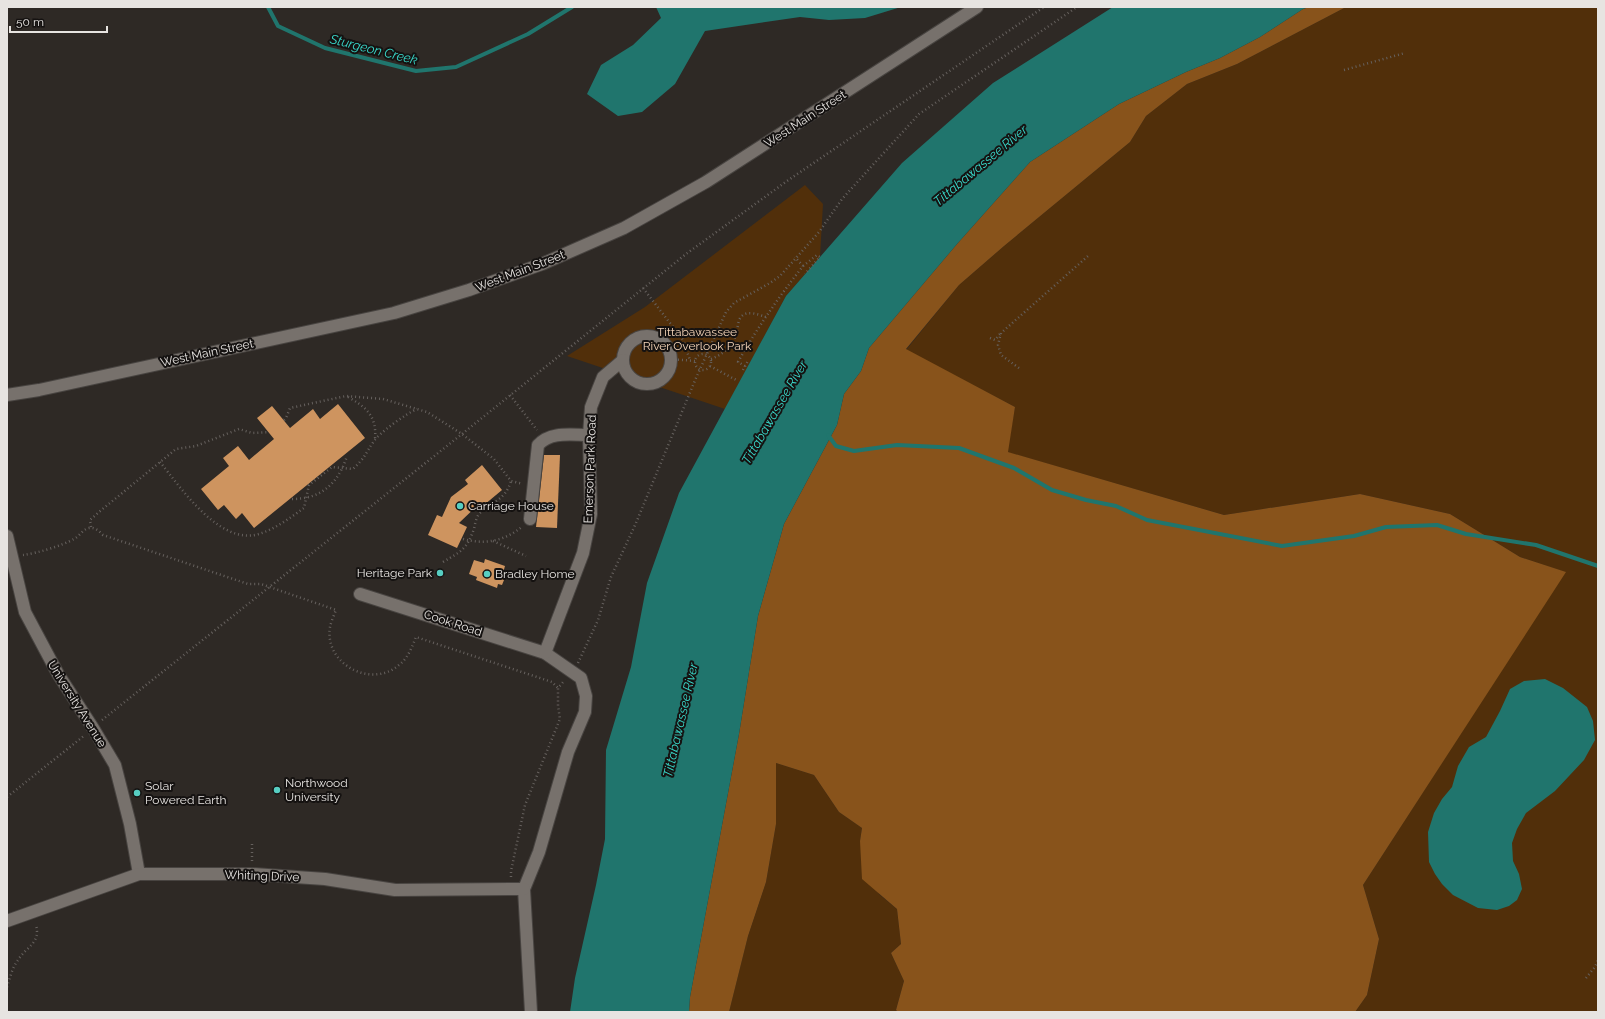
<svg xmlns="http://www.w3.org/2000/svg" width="1605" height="1019" font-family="Raleway,sans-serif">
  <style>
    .green { fill: #512f0a }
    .forest { fill: #88531b }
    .water { fill: #20756d }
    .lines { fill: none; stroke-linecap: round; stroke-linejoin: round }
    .stream { stroke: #20756d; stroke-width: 4 }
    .building { fill: #ce945f }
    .minor-casing { stroke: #484441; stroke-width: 14 }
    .path { stroke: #66615e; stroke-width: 2.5; stroke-dasharray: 1 3; stroke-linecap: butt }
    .minor { stroke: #77716c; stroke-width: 12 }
    .poi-dot { fill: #57cec2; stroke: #151211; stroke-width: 1.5 }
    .labels { text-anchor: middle; stroke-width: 4; stroke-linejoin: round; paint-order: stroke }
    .street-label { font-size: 12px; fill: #e7e4e1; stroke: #151211 }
    .park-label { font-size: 12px; fill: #f5d5b9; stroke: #151211 }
    .poi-label { font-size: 12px; fill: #e7e4e1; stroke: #151211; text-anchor: start }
    .water-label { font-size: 13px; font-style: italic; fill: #39d9cb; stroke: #151211 }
  </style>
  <rect width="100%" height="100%" fill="#2e2925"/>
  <g class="green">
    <path d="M 1346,7 L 1598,7 L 1598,1012 L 1355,1012 L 1367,995 L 1379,939 L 1363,885 L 1565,572 L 1520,557 L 1450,514 L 1360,494 L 1224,515 L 1007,452 L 1015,407 L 906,350 L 959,285 L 1004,246 L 1130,142 L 1146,116 L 1187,84 L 1237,64 Z"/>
    <path d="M 805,185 L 823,204 L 820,257 L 786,296 L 725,409 L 567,356 L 645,307 Z"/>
    <path d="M 776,763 L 814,775 L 839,812 L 862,828 L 860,841 L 879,894 L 897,909 L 901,944 L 891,953 L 904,981 L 896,1010 L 898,1012 L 729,1012 L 748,936 L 766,882 L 776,824 Z"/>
  </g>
  <path class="forest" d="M 1309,7 L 1346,7 L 1237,64 L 1187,84 L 1146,116 L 1130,142 L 1004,246 L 959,285 L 906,349 L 1015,407 L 1008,452 L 1224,515 L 1360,494 L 1450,514 L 1520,557 L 1566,572 L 1363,885 L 1379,939 L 1367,995 L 1355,1012 L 898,1012 L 896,1010 L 904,981 L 891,953 L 901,944 L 897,909 L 862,879 L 860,841 L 862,828 L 839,812 L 814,775 L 776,763 L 776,824 L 766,882 L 748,936 L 729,1012 L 689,1012 L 690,997 L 739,734 L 758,616 L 784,524 L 837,425 L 844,394 L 861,371 L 869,348 L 957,244 L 1030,162 L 1119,104 L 1186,72 L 1220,58 L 1260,37 L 1303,9 Z"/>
  <g class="water">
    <path d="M 656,7 L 901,7 L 865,18 L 829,20 L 800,17 L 705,31 L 675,84 L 642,112 L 618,116 L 587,94 L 601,65 L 633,45 L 661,18 Z"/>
    <path d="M 1113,7 L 1309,7 L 1303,9 L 1260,37 L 1220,58 L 1186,72 L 1119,104 L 1030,162 L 957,244 L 869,348 L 861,371 L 844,394 L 837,425 L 784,524 L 758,616 L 739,734 L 690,997 L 689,1012 L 570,1012 L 575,978 L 596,885 L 605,839 L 606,750 L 631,667 L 647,583 L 679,493 L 786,296 L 902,163 L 993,83 Z"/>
    <path d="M 1545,679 L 1563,688 L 1587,707 L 1593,721 L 1595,740 L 1584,760 L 1555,791 L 1526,813 L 1517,829 L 1512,843 L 1513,861 L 1519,874 L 1522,889 L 1517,900 L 1509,906 L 1497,910 L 1478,908 L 1453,895 L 1442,884 L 1435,874 L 1429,862 L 1428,832 L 1434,813 L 1442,799 L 1452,787 L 1458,766 L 1469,747 L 1486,737 L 1500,711 L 1510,689 L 1524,681 Z"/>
  </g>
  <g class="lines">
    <g class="stream">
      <path d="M 268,7 L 278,26 L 325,48 L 416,71 L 456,67 L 528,34 L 572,7"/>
      <path d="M 828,435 L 836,446 L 854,451 L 897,445 L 959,448 L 1014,468 L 1052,490 L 1086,500 L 1116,506 L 1147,520 L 1282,546 L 1354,536 L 1386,527 L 1437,525 L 1466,534 L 1536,545 L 1598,566"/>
    </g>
  </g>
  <g class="building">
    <path d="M 338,404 L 365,438 L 254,528 L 242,513 L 236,519 L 224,505 L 218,510 L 201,489 L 229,466 L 223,458 L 238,446 L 249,460 L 274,439 L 257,418 L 272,406 L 290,428 L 313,409 L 320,419 Z"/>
    <path d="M 544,455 L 560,455 L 557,528 L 536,527 Z"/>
    <path d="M 482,465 L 502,490 L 484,505 L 481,502 L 459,523 L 467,527 L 457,548 L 428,535 L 437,515 L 442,517 L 451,497 L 468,484 L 465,480 Z"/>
    <path d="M 485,559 L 505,566 L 503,573 L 506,575 L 502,585 L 498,584 L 497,588 L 476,580 L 477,577 L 469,574 L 474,560 L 484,563 Z"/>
  </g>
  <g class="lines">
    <g class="minor-casing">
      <g id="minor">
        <circle cx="647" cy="360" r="24"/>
        <path d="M 7,395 L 39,390 L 394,313 L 469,290 L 542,264 L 624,228 L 706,182 L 977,7"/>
        <path d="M 530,519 L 538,445 C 551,431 571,435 589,435"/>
        <path d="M 7,536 L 25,612 L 58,674 L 93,728 L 115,765 L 130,824 L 139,874"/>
        <path d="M 360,594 L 545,653 L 581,678 L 586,696 L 585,712 L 568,752 L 539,852 L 524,889 L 531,1012"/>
        <path d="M 545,653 L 583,553 L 591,514 L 589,435 L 591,407 L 603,377 L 623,360"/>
        <path d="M 7,921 L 139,874 L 252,874 L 325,879 L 395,890 L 524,889"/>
      </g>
    </g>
    <g class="path">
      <path d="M 1344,70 L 1405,53"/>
      <path d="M 803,266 L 817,255 L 820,257 L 805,274"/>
      <path d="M 643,288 L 683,340 L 690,360"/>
      <path d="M 990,338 L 995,340 L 1000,334"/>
      <circle cx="703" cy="362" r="8"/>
      <path d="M 670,359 L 695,361"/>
      <path d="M 711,359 C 724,354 734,345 737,331 C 738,326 738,319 742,316 C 748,310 759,315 766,317"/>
      <path d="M 710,366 L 738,381"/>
      <path d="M 745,366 L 738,362 C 757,328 779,297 803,266 L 795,257"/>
      <path d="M 1019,368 L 1001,355 L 998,345 L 1001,333 L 1088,256"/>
      <path d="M 743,370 L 748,361"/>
      <path d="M 510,395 L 537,430"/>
      <path d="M 348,397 C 366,407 377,416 375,439"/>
      <path d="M 284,420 L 286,418 L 290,408 L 346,396 L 383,399 L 427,412 L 462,434 L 494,459 L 511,481 L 523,484"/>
      <path d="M 160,462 C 181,488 220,546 259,534 C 275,529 290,518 304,508 L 309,485 L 332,467 L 353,469 C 365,458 365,454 374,441 C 379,433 407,413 417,409"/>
      <path d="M 292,499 C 321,499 338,484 347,456"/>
      <path d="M 91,527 L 90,520 L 99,512 L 176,449 L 196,446 L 239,429 L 252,433 L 269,432"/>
      <path d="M 463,539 C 485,545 505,541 523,526"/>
      <path d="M 493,541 L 526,556"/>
      <path d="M 23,555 C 38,553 61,546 74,539 C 80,536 83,529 89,528 C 95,527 99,531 103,535 L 248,584 L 261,584 L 336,610 C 334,615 331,622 330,627 C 324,664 371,689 399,665 C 408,658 412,647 416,637 L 552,682 L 558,688"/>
      <path d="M 443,562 C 462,551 466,550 474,529 C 475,524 476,518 479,514 C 492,501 505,501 511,481"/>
      <path d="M 578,663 L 598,620 L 611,577 L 636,523 L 696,378 L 726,312 L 734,303 L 770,283 L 780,276 L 819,232 L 842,199 L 919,114 L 1077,7"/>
      <path d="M 102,720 L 462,434 L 686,254 L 787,181 L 1044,7"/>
      <path d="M 7,797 L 85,735"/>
      <path d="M 252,844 L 252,863"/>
      <path d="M 511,877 L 511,871 L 525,805 L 560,719 L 558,706 L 558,688 L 564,681"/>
      <path d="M 1586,978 L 1595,967 L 1598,960"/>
      <path d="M 7,987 C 10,978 12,968 18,960 C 26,947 41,943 36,925"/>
    </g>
    <use href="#minor" class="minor"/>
  </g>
  <g class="poi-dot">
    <circle cx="460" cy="506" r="4"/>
    <circle cx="440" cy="573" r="4"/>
    <circle cx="487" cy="574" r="4"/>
    <circle cx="277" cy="790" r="4"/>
    <circle cx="137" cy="793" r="4"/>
  </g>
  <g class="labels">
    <g class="street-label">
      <text transform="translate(805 119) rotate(-33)" y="4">West Main Street</text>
      <text transform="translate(520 271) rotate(-21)" y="4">West Main Street</text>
      <text transform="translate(207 353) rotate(-12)" y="4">West Main Street</text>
      <text transform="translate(590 469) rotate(-88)" y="4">Emerson Park Road</text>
      <text transform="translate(453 623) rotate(18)" y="4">Cook Road</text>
      <text transform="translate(77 704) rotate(58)" y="4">University Avenue</text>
      <text transform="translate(262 876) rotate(2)" y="4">Whiting Drive</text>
    </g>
    <g class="park-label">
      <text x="697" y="336">Tittabawassee<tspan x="697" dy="14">River Overlook Park</tspan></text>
    </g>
    <g class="poi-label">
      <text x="468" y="510">Carriage House</text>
      <text x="432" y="577" text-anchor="end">Heritage Park</text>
      <text x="495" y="578">Bradley Home</text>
      <text x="285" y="787">Northwood<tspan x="285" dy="14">University</tspan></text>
      <text x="145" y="790">Solar<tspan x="145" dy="14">Powered Earth</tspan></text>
    </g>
    <g class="water-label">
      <text transform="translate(374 49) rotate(14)" y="5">Sturgeon Creek</text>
      <text transform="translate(980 165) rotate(-40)" y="5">Tittabawassee River</text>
      <text transform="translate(774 412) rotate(-60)" y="5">Tittabawassee River</text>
      <text transform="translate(680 720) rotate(-77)" y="5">Tittabawassee River</text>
    </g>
  </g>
  <rect width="1605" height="1019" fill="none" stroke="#e7e4e1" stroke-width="16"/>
  <path d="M10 26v6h97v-6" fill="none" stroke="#e7e4e1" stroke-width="2"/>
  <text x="16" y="26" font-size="12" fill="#e7e4e1" stroke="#151211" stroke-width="3" paint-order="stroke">50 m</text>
</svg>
